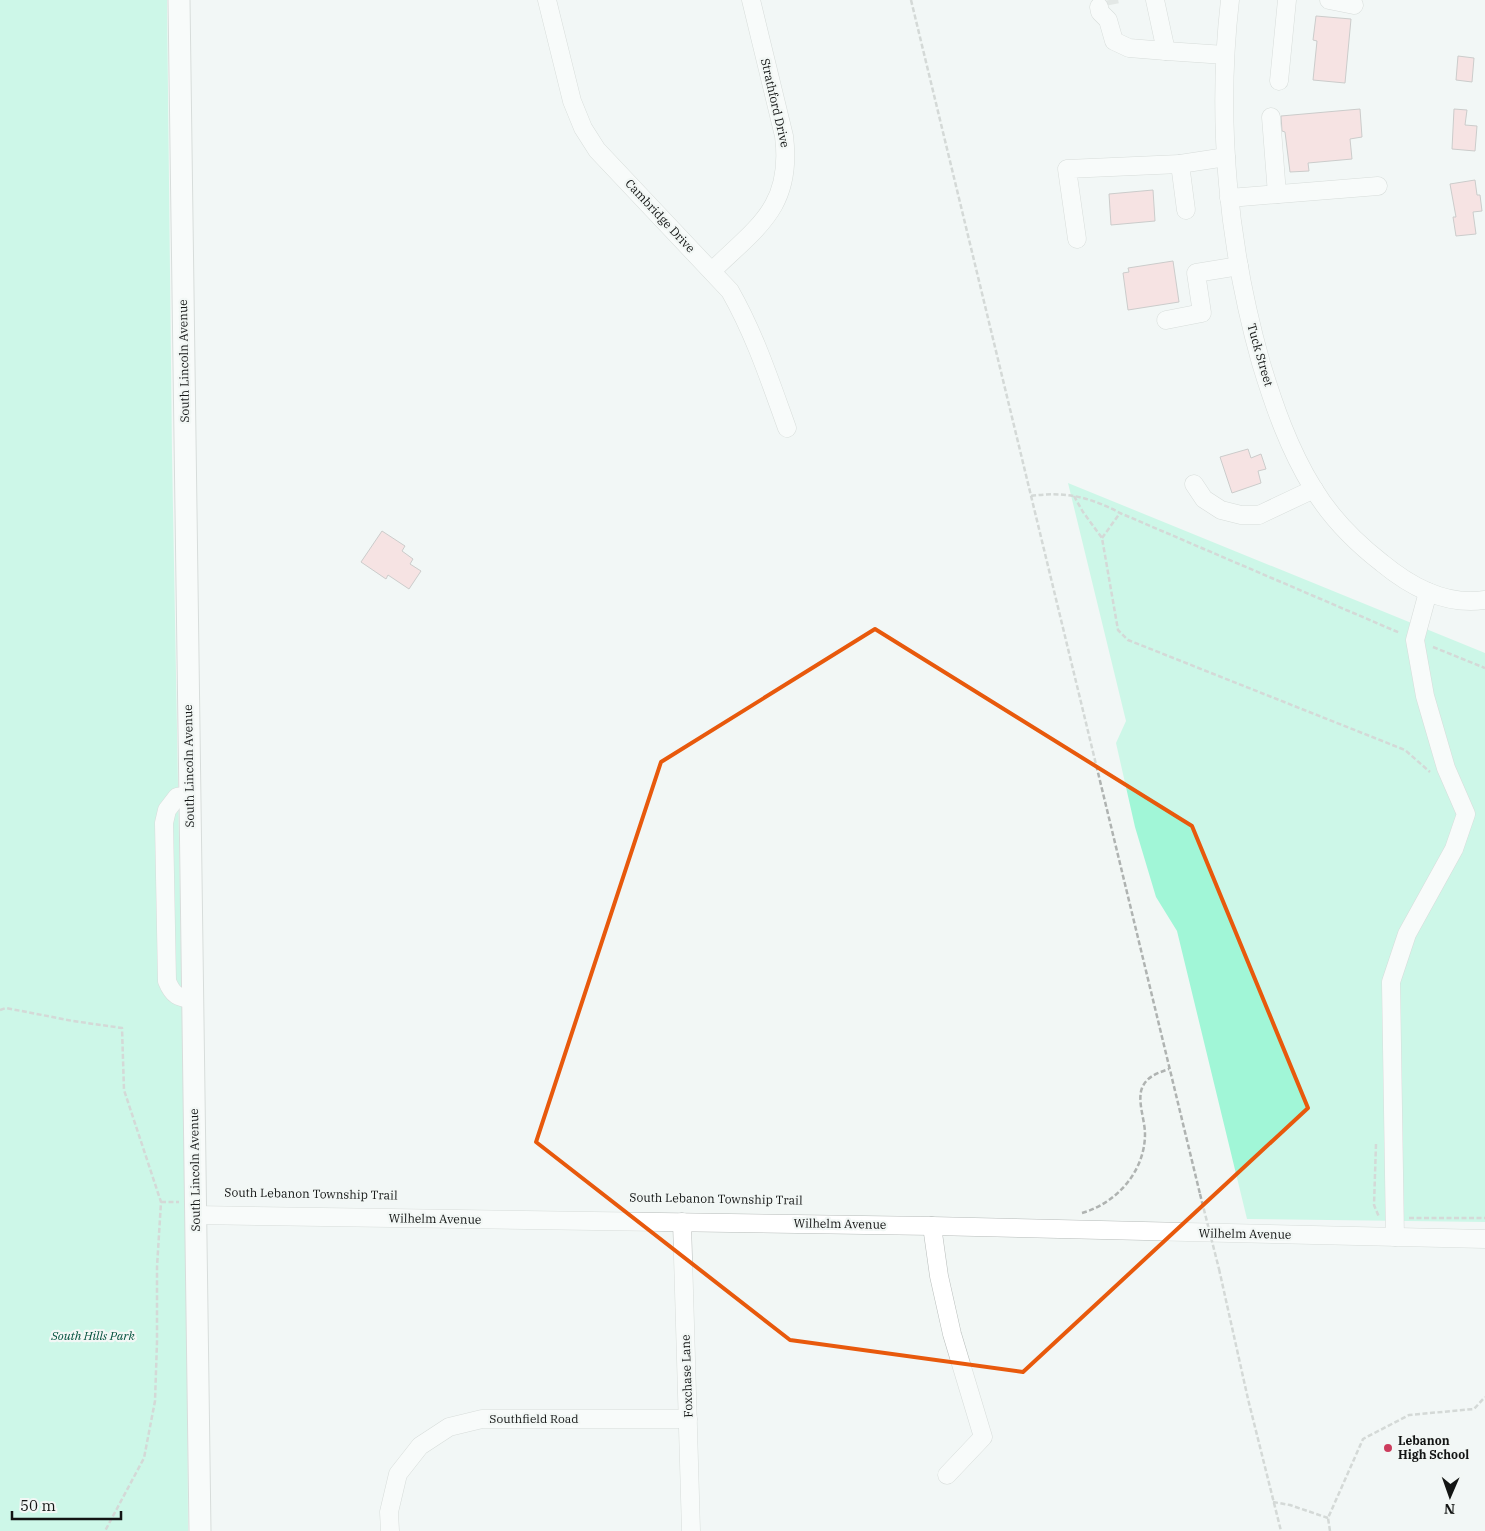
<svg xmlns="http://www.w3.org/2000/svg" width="1485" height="1531" font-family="'IBM Plex Serif',serif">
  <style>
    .green { fill: #a1f6d7 }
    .building { fill: #fbc9cd; stroke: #9c9797 }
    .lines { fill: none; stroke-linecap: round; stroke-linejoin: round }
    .minor-tunnel { stroke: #d1d5d3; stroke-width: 18; stroke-dasharray: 18 9; stroke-linecap: butt }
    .minor-casing { stroke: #b7bcba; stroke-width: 19 }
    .major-casing { stroke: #b7bcba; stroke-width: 23 }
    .path { stroke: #afb3b1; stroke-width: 2.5; stroke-dasharray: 5 2.5; stroke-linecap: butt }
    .minor { stroke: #fff; stroke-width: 18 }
    .major { stroke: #fff; stroke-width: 21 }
    .path-bridge { stroke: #afb3b1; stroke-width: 2.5; stroke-dasharray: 5 2.5; stroke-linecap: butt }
    .marked { fill: none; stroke: #e8590c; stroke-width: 4; stroke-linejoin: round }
    .poi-dot { fill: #cc3c5d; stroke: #f2f7f5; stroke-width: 2 }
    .labels { text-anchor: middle; stroke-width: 4.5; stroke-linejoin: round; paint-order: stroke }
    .street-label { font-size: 12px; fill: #131514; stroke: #f2f7f5 }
    .park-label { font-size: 12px; font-style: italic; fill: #004f3b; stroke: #f2f7f5 }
    .poi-label { font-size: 12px; font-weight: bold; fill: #131514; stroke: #f2f7f5; text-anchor: start }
  </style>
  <rect width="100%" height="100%" fill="#f2f7f5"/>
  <g class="green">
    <path d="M 0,0 L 167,0 L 172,453 L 187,1283 L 188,1531 L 0,1531 Z"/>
    <path d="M 1068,483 L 1485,653 L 1485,1222 L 1247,1219 L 1177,931 L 1156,897 L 1135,827 L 1116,743 L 1126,721 Z"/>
  </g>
  <g class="building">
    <path d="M 1316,16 L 1351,19 L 1345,83 L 1313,80 L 1317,41 L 1313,40 Z"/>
    <path d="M 1458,56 L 1474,58 L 1472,82 L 1456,80 Z"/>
    <path d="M 1360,109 L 1362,137 L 1350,139 L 1352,159 L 1308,163 L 1309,171 L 1290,172 L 1285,132 L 1282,131 L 1281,116 Z"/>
    <path d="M 1454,109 L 1467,110 L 1465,125 L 1477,126 L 1475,151 L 1452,149 Z"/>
    <path d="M 1475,180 L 1477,195 L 1480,195 L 1482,211 L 1473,212 L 1476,234 L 1456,236 L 1453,217 L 1456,217 L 1450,184 Z"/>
    <path d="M 1153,190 L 1155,221 L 1111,225 L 1109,194 Z"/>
    <path d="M 1173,261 L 1179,302 L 1128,310 L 1123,273 L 1129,272 L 1128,268 Z"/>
    <path d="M 1248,449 L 1251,458 L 1261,454 L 1266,469 L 1258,471 L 1261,483 L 1232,493 L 1220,457 Z"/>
    <path d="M 382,531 L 405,546 L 402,551 L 413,559 L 410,564 L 421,571 L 409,589 L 388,575 L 386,579 L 361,562 Z"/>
  </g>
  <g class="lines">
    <path class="minor-tunnel" d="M 1109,0 L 1110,5"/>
    <g class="minor-casing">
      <g id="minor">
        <path d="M 547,0 L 572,101 L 583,128 L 597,150 L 730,291 C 755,335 770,381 787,428"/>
        <path d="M 1155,0 L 1166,51 L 1225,55"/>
        <path d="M 1230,0 C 1216,121 1228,246 1261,363 C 1274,406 1289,449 1313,488 C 1331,518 1355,542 1382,563 C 1411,587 1446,606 1485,600"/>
        <path d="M 1329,0 L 1354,5"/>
        <path d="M 1099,7 L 1100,12 L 1108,20 L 1114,41 L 1129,48 L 1166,51"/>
        <path d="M 1279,81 L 1287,0"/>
        <path d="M 1271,117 L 1277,194"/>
        <path d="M 1229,198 L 1378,186"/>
        <path d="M 1186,210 L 1180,164 L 1226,157"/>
        <path d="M 1077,239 L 1067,169 L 1180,164"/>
        <path d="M 712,271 C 757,227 793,207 784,136 L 751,0"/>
        <path d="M 1166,320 L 1202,313 L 1196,273 L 1239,266"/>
        <path d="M 1194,484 L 1204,499 L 1221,510 L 1241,515 L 1259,515 L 1314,489"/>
        <path d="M 190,795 L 177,797 L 167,810 L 164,823 L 167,981 C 173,996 178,997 193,1000"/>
        <path d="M 195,1215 L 932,1226 L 1485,1239"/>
        <path d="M 682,1222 L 691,1531"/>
        <path d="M 932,1226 L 939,1276 L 952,1334 L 983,1437 L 947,1475"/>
        <path d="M 1395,1237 L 1391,982 L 1407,934 L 1454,849 L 1466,814 L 1446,768 L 1425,696 L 1415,640 L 1428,592"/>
        <path d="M 390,1531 L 389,1512 L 398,1474 L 420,1446 L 449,1427 L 482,1419 L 688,1419"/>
      </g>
    </g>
    <g class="major-casing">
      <path id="major" d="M 179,0 L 200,1531"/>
    </g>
    <g class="path">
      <path d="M 911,0 L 1200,1194"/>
      <path d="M 1031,496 C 1065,491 1090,497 1120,513 L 1400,633"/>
      <path d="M 1074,496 L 1083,512 L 1102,538 L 1118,630 L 1128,640 L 1405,750 L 1430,772"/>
      <path d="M 1102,538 L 1120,513"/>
      <path d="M 1433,647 L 1485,668"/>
      <path d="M 0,1010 L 6,1008 L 73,1021 L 122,1028 L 124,1090 L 161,1202 L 157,1267 L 157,1342 L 155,1401 L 144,1458 L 105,1531"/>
      <path d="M 1376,1144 L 1374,1205 L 1379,1217"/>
      <path d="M 161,1202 L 179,1202"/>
      <path d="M 1082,1213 C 1117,1203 1145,1171 1145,1134 C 1145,1120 1137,1101 1142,1088 C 1147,1076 1158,1073 1169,1069"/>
      <path d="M 1409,1218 L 1485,1218"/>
      <path d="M 1219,1269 L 1248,1399 L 1281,1531"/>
      <path d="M 1273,1502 L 1290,1505 L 1328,1518"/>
      <path d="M 1330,1531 L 1328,1518 L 1363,1439 L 1409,1415 L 1474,1409 L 1485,1397"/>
    </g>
    <use href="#minor" class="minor"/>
    <use href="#major" class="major"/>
    <path class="path-bridge" d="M 1200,1194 L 1219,1269"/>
  </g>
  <path d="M0 0H1485V1531H0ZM 875,629 L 1192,826 L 1308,1108 L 1023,1372 L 790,1340 L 536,1142 L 661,762 Z" fill="#f2f7f5" fill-opacity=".55" fill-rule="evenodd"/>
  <path class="marked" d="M 875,629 L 1192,826 L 1308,1108 L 1023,1372 L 790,1340 L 536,1142 L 661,762 Z"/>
  <circle class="poi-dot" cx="1388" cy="1448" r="5"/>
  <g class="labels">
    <g class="street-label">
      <text transform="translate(775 103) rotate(77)" y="4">Strathford Drive</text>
      <text transform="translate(660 216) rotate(47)" y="4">Cambridge Drive</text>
      <text transform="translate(1260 355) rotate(74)" y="4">Tuck Street</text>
      <text transform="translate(184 361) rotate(-91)" y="4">South Lincoln Avenue</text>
      <text transform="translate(189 766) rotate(-91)" y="4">South Lincoln Avenue</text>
      <text transform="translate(195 1170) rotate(-91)" y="4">South Lincoln Avenue</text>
      <text transform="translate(311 1194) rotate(1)" y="4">South Lebanon Township Trail</text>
      <text transform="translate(716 1199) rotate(1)" y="4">South Lebanon Township Trail</text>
      <text transform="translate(435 1219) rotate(1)" y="4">Wilhelm Avenue</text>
      <text transform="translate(840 1224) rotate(1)" y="4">Wilhelm Avenue</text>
      <text transform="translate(1245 1234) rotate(1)" y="4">Wilhelm Avenue</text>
      <text transform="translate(687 1376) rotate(-92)" y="4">Foxchase Lane</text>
      <text x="534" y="1423">Southfield Road</text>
    </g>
    <g class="park-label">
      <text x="93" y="1340">South Hills Park</text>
    </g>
    <g class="poi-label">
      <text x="1398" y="1445">Lebanon<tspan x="1398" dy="14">High School</tspan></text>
    </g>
  </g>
  <g transform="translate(1450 1496) rotate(182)" stroke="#f2f7f5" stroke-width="4" paint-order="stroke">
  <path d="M0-4L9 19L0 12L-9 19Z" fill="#131514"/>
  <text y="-8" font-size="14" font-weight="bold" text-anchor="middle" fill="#131514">N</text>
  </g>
  <path d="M12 1511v8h109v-8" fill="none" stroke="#131514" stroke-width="2.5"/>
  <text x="20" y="1511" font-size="15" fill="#131514" stroke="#f2f7f5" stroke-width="4" paint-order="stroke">50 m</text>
</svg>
